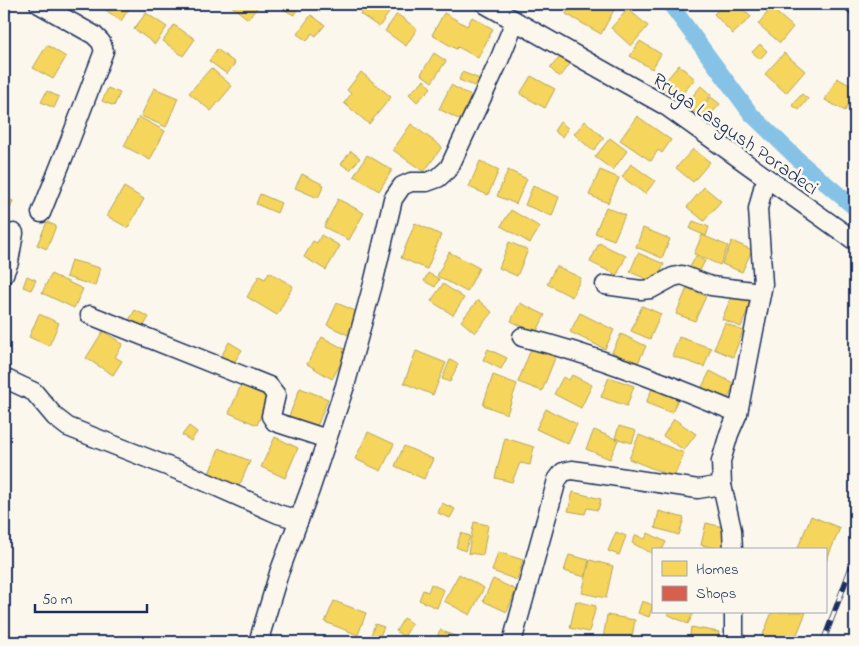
<svg xmlns="http://www.w3.org/2000/svg" width="859" height="646" font-family="'Indie Flower',sans-serif">
  <style>
    .homes { fill: #f6d55c; stroke: #b4a35d }
    .shops { fill: #d6604d; stroke: #9e5152 }
    .lines { fill: none; stroke-linecap: round; stroke-linejoin: round }
    .canal { stroke: #85c2e5; stroke-width: 16 }
    .minor-casing { stroke: #1b2f5e; stroke-width: 21 }
    .minor { stroke: #fbf7ec; stroke-width: 18 }
    .rail-casing { stroke: #1b2f5e; stroke-width: 5.5 }
    .rail { stroke: #fbf7ec; stroke-width: 4; stroke-dasharray: 11; stroke-linecap: butt }
    .labels { text-anchor: middle; stroke-width: 5; stroke-linejoin: round; paint-order: stroke }
    .street-label { font-size: 20px; fill: #1b2f5e; stroke: #fbf7ec }
  </style>
  <rect width="100%" height="100%" fill="#fbf7ec"/>
  <filter id="ink" filterUnits="userSpaceOnUse"><feTurbulence type="fractalNoise" baseFrequency=".02" numOctaves="2"/><feDisplacementMap in="SourceGraphic" scale="10" xChannelSelector="R" yChannelSelector="G"/><feConvolveMatrix kernelMatrix="1 2 1 2 8 2 1 2 1" color-interpolation-filters="sRGB"/></filter>
  <g filter="url(#ink)">
    <g class="homes">
      <path d="M 102,4 L 132,4 L 121,21 L 100,6 Z"/>
      <path d="M 229,4 L 260,4 L 248,19 Z"/>
      <path d="M 286,4 L 307,4 L 304,9 L 299,6 L 294,15 L 283,9 Z"/>
      <path d="M 367,4 L 395,4 L 379,27 L 360,14 Z"/>
      <path d="M 572,4 L 603,4 L 614,10 L 601,34 L 566,14 Z"/>
      <path d="M 724,4 L 727,4 L 732,9 L 738,4 L 751,17 L 733,34 L 714,14 Z"/>
      <path d="M 771,8 L 793,27 L 780,43 L 758,24 Z"/>
      <path d="M 628,9 L 648,26 L 631,46 L 611,28 Z"/>
      <path d="M 146,13 L 167,27 L 155,44 L 134,29 Z"/>
      <path d="M 444,13 L 467,26 L 472,17 L 493,29 L 478,58 L 458,47 L 456,49 L 432,35 Z"/>
      <path d="M 397,14 L 417,29 L 406,46 L 385,31 Z"/>
      <path d="M 311,15 L 325,25 L 316,36 L 312,33 L 307,41 L 297,34 Z"/>
      <path d="M 174,25 L 195,39 L 183,56 L 163,41 Z"/>
      <path d="M 640,41 L 661,54 L 652,69 L 630,56 Z"/>
      <path d="M 760,44 L 767,51 L 760,59 L 752,52 Z"/>
      <path d="M 47,45 L 66,57 L 53,79 L 33,68 Z"/>
      <path d="M 217,49 L 235,63 L 227,74 L 209,61 Z"/>
      <path d="M 434,53 L 446,61 L 432,82 L 421,74 Z"/>
      <path d="M 784,53 L 805,71 L 786,93 L 765,74 Z"/>
      <path d="M 561,56 L 570,64 L 559,77 L 550,68 Z"/>
      <path d="M 679,65 L 695,79 L 677,100 L 661,86 Z"/>
      <path d="M 211,68 L 232,86 L 211,111 L 189,93 Z"/>
      <path d="M 361,72 L 391,97 L 369,124 L 344,103 L 351,94 L 347,90 Z"/>
      <path d="M 462,72 L 480,79 L 477,87 L 459,80 Z"/>
      <path d="M 531,76 L 555,89 L 545,108 L 520,94 Z"/>
      <path d="M 837,78 L 855,88 L 855,105 L 849,103 L 845,111 L 825,100 Z"/>
      <path d="M 424,80 L 431,88 L 417,102 L 409,94 Z"/>
      <path d="M 451,85 L 480,101 L 468,124 L 439,109 Z"/>
      <path d="M 701,86 L 711,95 L 695,113 L 685,105 Z"/>
      <path d="M 108,88 L 120,93 L 114,106 L 102,101 Z"/>
      <path d="M 154,88 L 178,98 L 166,127 L 141,116 Z"/>
      <path d="M 47,91 L 59,97 L 54,108 L 41,102 Z"/>
      <path d="M 802,94 L 808,99 L 799,110 L 792,105 Z"/>
      <path d="M 711,97 L 720,104 L 706,120 L 697,113 Z"/>
      <path d="M 637,116 L 671,140 L 662,153 L 658,150 L 651,161 L 620,140 Z"/>
      <path d="M 139,117 L 165,131 L 150,160 L 124,146 Z"/>
      <path d="M 585,121 L 604,138 L 593,151 L 574,134 Z"/>
      <path d="M 560,122 L 568,128 L 562,137 L 554,131 Z"/>
      <path d="M 411,124 L 442,147 L 424,172 L 393,150 Z"/>
      <path d="M 610,138 L 627,151 L 613,170 L 595,157 Z"/>
      <path d="M 693,149 L 710,162 L 693,182 L 676,168 Z"/>
      <path d="M 351,151 L 360,158 L 350,170 L 341,164 Z"/>
      <path d="M 367,155 L 392,170 L 379,191 L 354,176 Z"/>
      <path d="M 480,161 L 499,170 L 488,195 L 469,187 Z"/>
      <path d="M 631,164 L 655,181 L 645,194 L 622,177 Z"/>
      <path d="M 508,170 L 527,179 L 516,204 L 497,196 Z"/>
      <path d="M 600,170 L 619,178 L 608,203 L 589,195 Z"/>
      <path d="M 302,174 L 324,185 L 318,198 L 295,188 Z"/>
      <path d="M 533,186 L 559,197 L 552,216 L 525,205 Z"/>
      <path d="M 124,187 L 144,199 L 128,228 L 107,216 Z"/>
      <path d="M 704,187 L 721,201 L 704,221 L 687,207 Z"/>
      <path d="M 260,194 L 281,203 L 277,213 L 256,204 Z"/>
      <path d="M 4,197 L 13,201 L 4,224 Z"/>
      <path d="M 338,199 L 364,213 L 349,240 L 324,227 Z"/>
      <path d="M 606,207 L 625,215 L 614,240 L 595,233 Z"/>
      <path d="M 511,210 L 540,227 L 530,243 L 501,226 Z"/>
      <path d="M 693,221 L 709,227 L 706,236 L 690,229 Z"/>
      <path d="M 47,222 L 56,226 L 47,249 L 37,245 Z"/>
      <path d="M 415,223 L 441,235 L 427,269 L 401,258 Z"/>
      <path d="M 643,228 L 670,239 L 662,258 L 636,247 Z"/>
      <path d="M 321,235 L 340,246 L 326,270 L 304,257 L 313,241 L 317,243 Z"/>
      <path d="M 702,235 L 728,246 L 720,265 L 694,254 Z"/>
      <path d="M 732,241 L 752,250 L 742,272 L 722,264 Z"/>
      <path d="M 509,242 L 528,250 L 517,276 L 499,268 Z"/>
      <path d="M 599,243 L 626,256 L 617,275 L 590,262 Z"/>
      <path d="M 449,252 L 479,268 L 467,292 L 437,276 Z"/>
      <path d="M 638,253 L 664,264 L 656,283 L 630,272 Z"/>
      <path d="M 696,256 L 705,261 L 698,274 L 689,269 Z"/>
      <path d="M 71,260 L 100,268 L 95,286 L 66,277 Z"/>
      <path d="M 556,266 L 581,278 L 572,297 L 547,284 Z"/>
      <path d="M 269,272 L 293,286 L 277,315 L 247,297 L 259,276 L 265,279 Z"/>
      <path d="M 428,273 L 439,279 L 435,287 L 424,281 Z"/>
      <path d="M 51,274 L 83,289 L 74,308 L 42,293 Z"/>
      <path d="M 27,276 L 36,280 L 31,290 L 23,287 Z"/>
      <path d="M 443,284 L 464,298 L 453,315 L 431,301 Z"/>
      <path d="M 687,288 L 706,296 L 695,321 L 676,314 Z"/>
      <path d="M 733,293 L 751,301 L 741,327 L 722,319 Z"/>
      <path d="M 478,300 L 492,312 L 475,333 L 461,321 Z"/>
      <path d="M 337,303 L 360,313 L 350,336 L 327,325 Z"/>
      <path d="M 520,303 L 545,315 L 536,333 L 511,321 Z"/>
      <path d="M 642,306 L 661,314 L 650,339 L 631,331 Z"/>
      <path d="M 135,310 L 149,317 L 142,329 L 128,322 Z"/>
      <path d="M 580,313 L 614,330 L 605,349 L 570,332 Z"/>
      <path d="M 39,314 L 59,323 L 49,346 L 29,337 Z"/>
      <path d="M 725,323 L 743,331 L 733,357 L 714,349 Z"/>
      <path d="M 103,331 L 123,344 L 115,357 L 122,361 L 113,375 L 86,358 Z"/>
      <path d="M 621,334 L 646,346 L 637,365 L 612,352 Z"/>
      <path d="M 322,337 L 348,351 L 332,379 L 307,364 Z"/>
      <path d="M 679,337 L 711,348 L 704,367 L 672,356 Z"/>
      <path d="M 229,342 L 242,350 L 233,364 L 221,357 Z"/>
      <path d="M 533,344 L 557,353 L 542,391 L 518,382 Z"/>
      <path d="M 488,349 L 507,358 L 501,369 L 483,360 Z"/>
      <path d="M 416,351 L 446,363 L 433,395 L 404,383 Z"/>
      <path d="M 450,360 L 458,364 L 450,382 L 442,379 Z"/>
      <path d="M 710,371 L 735,384 L 726,402 L 701,389 Z"/>
      <path d="M 493,375 L 517,384 L 507,414 L 483,405 Z"/>
      <path d="M 572,375 L 592,385 L 581,408 L 554,394 L 563,377 L 569,380 Z"/>
      <path d="M 609,377 L 634,386 L 627,406 L 601,397 Z"/>
      <path d="M 654,384 L 680,394 L 672,413 L 646,403 Z"/>
      <path d="M 241,385 L 269,397 L 257,425 L 229,413 Z"/>
      <path d="M 300,388 L 328,399 L 316,429 L 288,419 Z"/>
      <path d="M 546,409 L 577,424 L 568,444 L 536,429 Z"/>
      <path d="M 674,419 L 696,434 L 684,450 L 663,436 Z"/>
      <path d="M 189,426 L 197,432 L 191,441 L 182,435 Z"/>
      <path d="M 619,426 L 636,431 L 632,443 L 615,438 Z"/>
      <path d="M 594,430 L 618,440 L 610,459 L 586,449 Z"/>
      <path d="M 368,432 L 394,444 L 381,471 L 355,459 Z"/>
      <path d="M 639,435 L 684,453 L 674,477 L 629,459 Z"/>
      <path d="M 275,437 L 298,448 L 285,478 L 261,467 Z"/>
      <path d="M 505,438 L 534,447 L 530,465 L 520,463 L 512,482 L 495,478 Z"/>
      <path d="M 404,446 L 433,459 L 424,479 L 395,466 Z"/>
      <path d="M 219,448 L 250,461 L 237,491 L 207,479 Z"/>
      <path d="M 573,492 L 601,499 L 598,510 L 587,508 L 585,514 L 568,511 Z"/>
      <path d="M 442,503 L 455,509 L 450,518 L 438,513 Z"/>
      <path d="M 659,511 L 684,518 L 679,535 L 655,528 Z"/>
      <path d="M 811,516 L 840,528 L 825,564 L 825,550 L 797,550 Z"/>
      <path d="M 474,522 L 488,525 L 483,555 L 468,553 Z"/>
      <path d="M 706,523 L 732,529 L 727,550 L 701,545 Z"/>
      <path d="M 616,532 L 626,536 L 619,555 L 608,551 Z"/>
      <path d="M 461,533 L 470,536 L 465,551 L 456,547 Z"/>
      <path d="M 648,533 L 666,542 L 662,550 L 653,550 L 653,554 L 632,543 L 636,535 L 645,539 Z"/>
      <path d="M 498,552 L 523,560 L 517,580 L 492,571 Z"/>
      <path d="M 569,555 L 589,560 L 585,577 L 564,571 Z"/>
      <path d="M 590,560 L 613,566 L 606,598 L 582,593 Z"/>
      <path d="M 459,574 L 484,588 L 470,615 L 444,601 Z"/>
      <path d="M 493,579 L 516,590 L 507,612 L 483,601 Z"/>
      <path d="M 431,584 L 444,590 L 437,608 L 419,600 L 423,590 L 428,592 Z"/>
      <path d="M 334,601 L 366,613 L 358,635 L 325,622 Z"/>
      <path d="M 576,601 L 596,606 L 589,632 L 570,628 Z"/>
      <path d="M 642,601 L 653,605 L 649,617 L 638,613 Z"/>
      <path d="M 668,612 L 694,612 L 688,624 L 667,614 Z"/>
      <path d="M 772,612 L 806,612 L 794,642 L 760,642 Z"/>
      <path d="M 607,615 L 635,620 L 631,642 L 603,639 Z"/>
      <path d="M 404,618 L 412,624 L 404,637 L 396,631 Z"/>
      <path d="M 375,624 L 384,627 L 379,638 L 371,635 Z"/>
      <path d="M 691,627 L 719,632 L 717,642 L 689,642 Z"/>
      <path d="M 440,630 L 464,640 L 463,642 L 435,642 Z"/>
    </g>
    <path class="shops" d="M 855,622 L 855,642 L 848,642 Z"/>
    <g class="lines">
      <path class="canal" d="M 670,4 L 751,114 L 805,166 L 855,208"/>
      <g class="minor-casing">
        <g id="minor">
          <path d="M 39,4 L 94,35 L 101,42 L 104,51 L 69,143 L 41,213"/>
          <path d="M 485,4 L 666,106 L 855,241"/>
          <path d="M 854,4 L 855,5"/>
          <path d="M 4,274 L 9,262 L 14,233"/>
          <path d="M 605,285 L 641,290 L 651,289 L 673,277 L 682,275 L 711,286 L 761,292"/>
          <path d="M 90,315 L 269,386 L 276,395 L 271,416 L 275,422 L 327,439"/>
          <path d="M 522,337 C 596,355 668,384 738,413"/>
          <path d="M 4,378 L 34,392 L 55,417 L 68,427 L 190,475 L 278,514 L 299,520"/>
          <path d="M 733,550 L 732,530 L 722,485 L 721,461 L 729,434 L 738,413 L 763,284 L 758,209 L 763,188 L 769,180"/>
          <path d="M 263,642 L 260,636 L 279,573 L 310,490 L 345,386 L 373,284 L 393,199 L 402,186 L 411,182 L 427,182 L 438,178 L 449,168 L 498,63 L 515,21"/>
          <path d="M 512,642 L 557,480 L 563,472 L 572,470 L 698,489 L 722,485"/>
          <path d="M 734,642 L 734,612"/>
        </g>
      </g>
      <use href="#minor" class="minor"/>
      <g class="rail-casing">
        <path id="rail" d="M 823,642 L 855,557"/>
      </g>
      <use href="#rail" class="rail"/>
    </g>
  </g>
  <g class="labels">
    <g class="street-label">
      <text transform="translate(736 133) rotate(35)" y="7">Rruga Lasgush Poradeci</text>
    </g>
  </g>
  <rect width="859" height="646" fill="none" stroke="#fbf7ec" stroke-width="20"/>
  <rect x="10" y="10" width="839" height="626" fill="none" stroke="#1b2f5e" stroke-width="2" filter="url(#ink)"/>
  <rect x="652" y="548" width="175" height="65" fill="#fbf7ec" stroke="#a1a7b3"/>
  <rect x="662" y="561" width="25" height="15" fill="#f6d55c" stroke="#a1a7b3"/>
  <text x="696" y="574" font-size="15" fill="#1b2f5e">Homes</text>
  <rect x="662" y="586" width="25" height="15" fill="#d6604d" stroke="#a1a7b3"/>
  <text x="696" y="598" font-size="15" fill="#1b2f5e">Shops</text>
  <path d="M35 604v8h112v-8" fill="none" stroke="#1b2f5e" stroke-width="2.5"/>
  <text x="42" y="604" font-size="15" fill="#1b2f5e" stroke="#fbf7ec" stroke-width="4" paint-order="stroke">50 m</text>
</svg>
